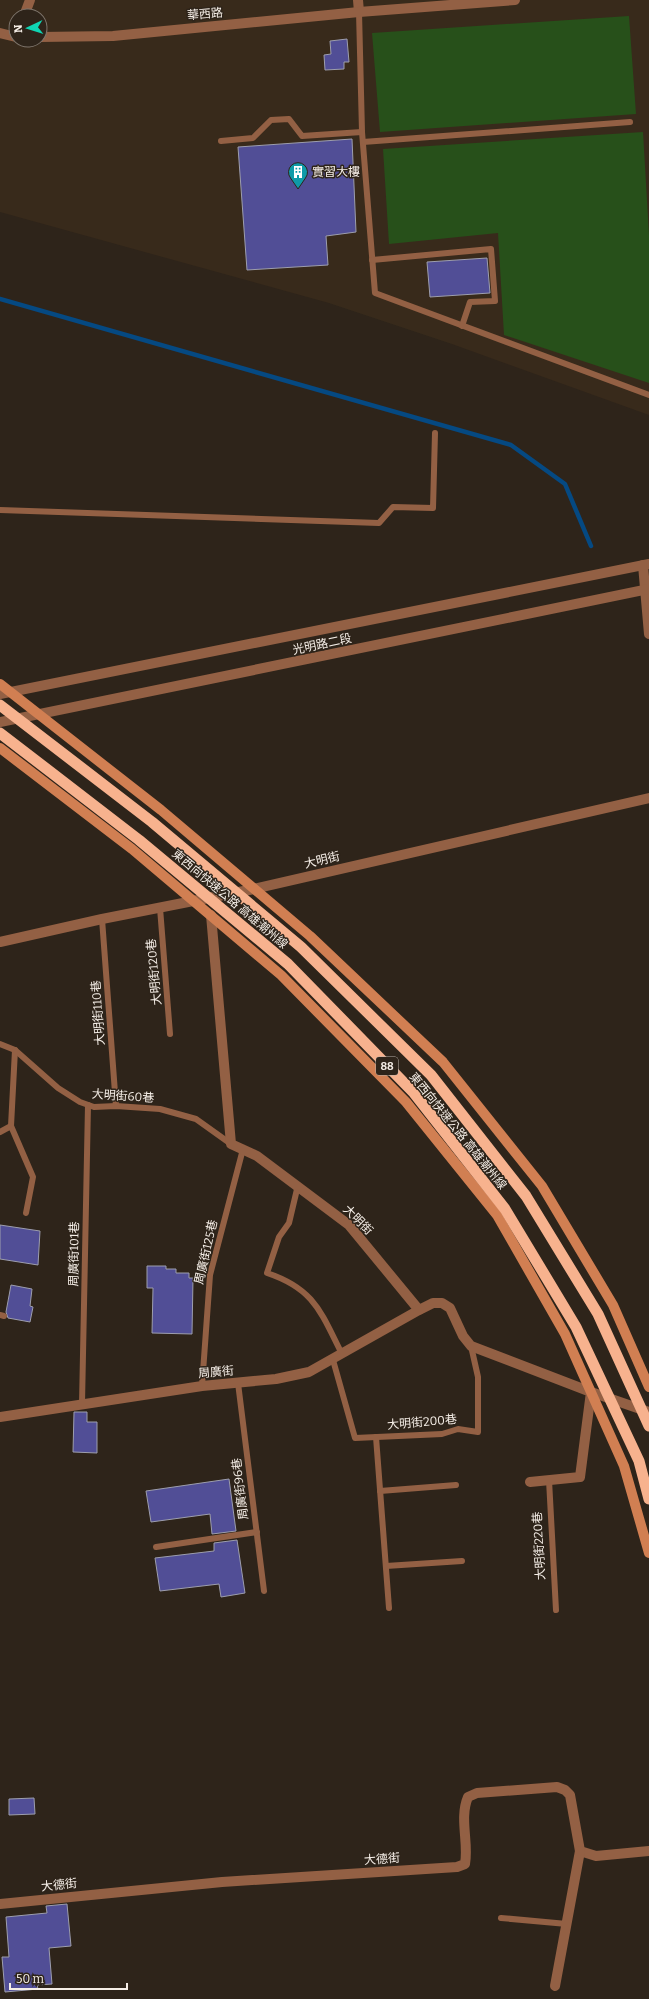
<svg xmlns="http://www.w3.org/2000/svg" width="649" height="1999" font-family="Bitter,'Noto Sans TC',serif">
  <style>
    .built { fill: #382a1b; fill-rule: evenodd }
    .green { fill: #27501a }
    .lines { fill: none; stroke-linecap: round; stroke-linejoin: round }
    .stream { stroke: #054982; stroke-width: 4.5 }
    .building { fill: #514e96; stroke: #9d9ead }
    .service { stroke: #936044; stroke-width: 6 }
    .minor { stroke: #936044; stroke-width: 10 }
    .tertiary { stroke: #936044; stroke-width: 10 }
    .secondary { stroke: #d17f52; stroke-width: 10 }
    .trunk-bridge { stroke: #f7b28e; stroke-width: 11 }
    .labels { text-anchor: middle; stroke-width: 3; stroke-linejoin: round; paint-order: stroke }
    .shield { fill: #2e241a; stroke: #b9b1aa; stroke-width: 1 }
    .shield-label { font-size: 11px; font-weight: bold; fill: #f5eee7 }
    .street-label { font-size: 12px; fill: #f5eee7; stroke: #2e241a }
    .poi-label { font-size: 12px; fill: #f5eee7; stroke: #2e241a; text-anchor: start }
  </style>
  <rect width="100%" height="100%" fill="#2e241a"/>
  <path class="built" d="M 0,0 L 649,0 L 649,415 L 452,344 L 329,303 L 0,212 ZM 16,16 L 40,16 L 40,40 L 16,40 Z"/>
  <g class="green">
    <path d="M 629,16 L 636,114 L 380,132 L 372,33 Z"/>
    <path d="M 643,132 L 649,235 L 649,383 L 504,335 L 498,233 L 389,244 L 383,149 Z"/>
  </g>
  <g class="lines">
    <path class="stream" d="M 0,299 L 511,445 L 565,484 L 591,546"/>
  </g>
  <g class="building">
    <path d="M 347,39 L 349,62 L 344,62 L 344,69 L 325,70 L 324,55 L 331,54 L 330,41 Z"/>
    <path d="M 352,139 L 356,232 L 326,236 L 328,265 L 247,270 L 238,147 Z"/>
    <path d="M 487,258 L 490,293 L 430,297 L 427,262 Z"/>
    <path d="M 0,1225 L 40,1231 L 38,1265 L 0,1259 Z"/>
    <path d="M 147,1266 L 166,1266 L 166,1269 L 176,1269 L 176,1273 L 189,1273 L 189,1278 L 193,1278 L 192,1334 L 152,1333 L 153,1288 L 147,1288 Z"/>
    <path d="M 11,1285 L 32,1289 L 30,1306 L 33,1307 L 30,1322 L 8,1318 L 6,1312 Z"/>
    <path d="M 74,1412 L 87,1412 L 87,1422 L 97,1422 L 97,1453 L 73,1452 Z"/>
    <path d="M 229,1479 L 236,1531 L 212,1534 L 210,1514 L 151,1522 L 146,1491 Z"/>
    <path d="M 237,1540 L 245,1593 L 221,1597 L 219,1584 L 160,1591 L 155,1558 L 214,1551 L 214,1543 Z"/>
    <path d="M 34,1798 L 35,1814 L 9,1815 L 9,1799 Z"/>
    <path d="M 67,1904 L 71,1946 L 49,1948 L 52,1984 L 37,1985 L 38,1989 L 5,1992 L 2,1957 L 9,1957 L 6,1917 L 47,1913 L 46,1906 Z"/>
  </g>
  <g class="lines">
    <g class="service">
      <path d="M 359,12 L 362,132 L 375,293 L 649,395"/>
      <path d="M 221,141 L 253,138 L 271,120 L 289,119 L 302,136 L 362,132"/>
      <path d="M 363,142 L 630,122"/>
      <path d="M 372,260 L 491,249 L 495,301 L 470,302 L 462,326"/>
      <path d="M 0,510 L 379,523 L 393,507 L 433,508 L 435,433"/>
      <path d="M 160,908 L 170,1034"/>
      <path d="M 102,919 L 116,1106"/>
      <path d="M 0,1044 L 15,1050 L 58,1088 L 80,1102 L 94,1107 L 116,1106 L 160,1109 L 196,1119 L 231,1144"/>
      <path d="M 11,1126 L 15,1050"/>
      <path d="M 0,1132 L 11,1126 L 33,1177 L 26,1213"/>
      <path d="M 298,1185 L 289,1223 L 279,1237 L 267,1273 C 315,1289 321,1313 342,1354"/>
      <path d="M 0,1315 L 4,1316"/>
      <path d="M 333,1360 L 355,1438 L 442,1434 L 458,1429 L 478,1432 L 478,1377 L 471,1346"/>
      <path d="M 238,1383 L 264,1591"/>
      <path d="M 202,1386 L 210,1275 L 243,1149"/>
      <path d="M 82,1404 L 88,1105"/>
      <path d="M 376,1437 L 389,1608"/>
      <path d="M 549,1480 L 556,1610"/>
      <path d="M 380,1491 L 456,1485"/>
      <path d="M 156,1547 L 257,1532"/>
      <path d="M 386,1566 L 462,1561"/>
      <path d="M 501,1918 L 567,1924"/>
    </g>
    <g class="minor">
      <path d="M 358,0 L 359,12"/>
      <path d="M 24,16 L 30,0"/>
      <path d="M 0,33 L 16,37"/>
      <path d="M 40,37 L 113,36 L 359,12 L 515,0"/>
      <path d="M 643,565 L 649,634"/>
      <path d="M 211,915 L 231,1144 L 257,1156 L 349,1225 L 419,1310"/>
      <path d="M 0,942 L 102,919 L 254,889 L 649,798"/>
      <path d="M 0,1417 L 202,1386 L 276,1379 L 309,1372 L 419,1310 L 433,1303 L 442,1303 L 450,1308 L 463,1336 L 471,1346 L 591,1392 L 580,1477 L 530,1482"/>
      <path d="M 0,1904 L 222,1882 L 457,1867 L 465,1864 C 469,1843 459,1818 468,1797 L 477,1793 L 557,1787 L 565,1790 L 570,1795 L 580,1851 L 596,1856 L 649,1851"/>
      <path d="M 555,1986 L 580,1851"/>
    </g>
    <g class="tertiary">
      <path d="M 0,694 L 649,564"/>
      <path d="M 0,722 L 649,589"/>
      <path d="M 591,1392 L 649,1412"/>
    </g>
    <g class="secondary">
      <path d="M 0,684 L 161,810 L 310,936 L 443,1062 L 542,1186 L 613,1305 L 649,1387"/>
      <path d="M 0,748 L 132,849 L 281,975 L 406,1102 L 497,1215 L 565,1334 L 624,1466 L 649,1553"/>
    </g>
    <g class="trunk-bridge">
      <path d="M 0,705 L 152,822 L 301,947 L 431,1075 L 526,1196 L 598,1314 L 649,1426"/>
      <path d="M 0,733 L 139,840 L 288,964 L 414,1093 L 505,1209 L 576,1327 L 639,1461 L 649,1499"/>
    </g>
  </g>
  <defs>
    <g id="building-pin" transform="scale(1)"><path d="M0 17L-7.5 6A9.5 9.5 0 1 1 7.5 6Z" fill="#0f9aa8" stroke="#2e241a"/><path d="M-4-6H4V6H1V3H-1V6H-4ZM-2.5-4.3h1.7v1.8h-1.7ZM.8-4.3h1.7v1.8H.8ZM-2.5-1h1.7V.8h-1.7ZM.8-1h1.7V.8H.8Z" fill="#fff"/></g>
  </defs>
  <g fill-rule="evenodd">
    <use href="#building-pin" x="298" y="172"/>
  </g>
  <g class="labels">
    <rect class="shield" x="376" y="1057" width="22" height="18" rx="3"/>
    <g class="shield-label">
      <text x="387" y="1070">88</text>
    </g>
    <g class="street-label">
      <text transform="translate(205 14) rotate(-5)" y="4">華西路</text>
      <text transform="translate(322 644) rotate(-12)" y="4">光明路二段</text>
      <text transform="translate(322 860) rotate(-13)" y="4">大明街</text>
      <text transform="translate(230 899) rotate(40)" y="4">東西向快速公路 高雄潮州線</text>
      <text transform="translate(154 972) rotate(-95)" y="4">大明街120巷</text>
      <text transform="translate(98 1013) rotate(-94)" y="4">大明街110巷</text>
      <text transform="translate(123 1096) rotate(4)" y="4">大明街60巷</text>
      <text transform="translate(458 1131) rotate(51)" y="4">東西向快速公路 高雄潮州線</text>
      <text transform="translate(358 1220) rotate(45)" y="4">大明街</text>
      <text transform="translate(206 1252) rotate(-77)" y="4">周廣街125巷</text>
      <text transform="translate(74 1254) rotate(-89)" y="4">周廣街101巷</text>
      <text transform="translate(216 1372) rotate(-5)" y="4">周廣街</text>
      <text transform="translate(422 1422) rotate(-5)" y="4">大明街200巷</text>
      <text transform="translate(240 1489) rotate(-97)" y="4">周廣街96巷</text>
      <text transform="translate(539 1546) rotate(-93)" y="4">大明街220巷</text>
      <text transform="translate(382 1859) rotate(-4)" y="4">大德街</text>
      <text transform="translate(59 1885) rotate(-6)" y="4">大德街</text>
    </g>
    <g class="poi-label">
      <text x="312" y="176">實習大樓</text>
    </g>
  </g>
  <g transform="translate(28 28) rotate(266)"><circle r="19" fill="#2e241a" stroke="#7e756c"/>
  <path d="M0-3L7 15L0 10L-7 15Z" fill="#0fd5b4"/>
  <text y="-6" font-size="11" font-weight="bold" text-anchor="middle" fill="#f5eee7">N</text>
  </g>
  <path d="M10 1983v6h117v-6" fill="none" stroke="#f5eee7" stroke-width="2"/>
  <text x="16" y="1983" font-size="12" fill="#f5eee7" stroke="#2e241a" stroke-width="3" paint-order="stroke">50 m</text>
</svg>
